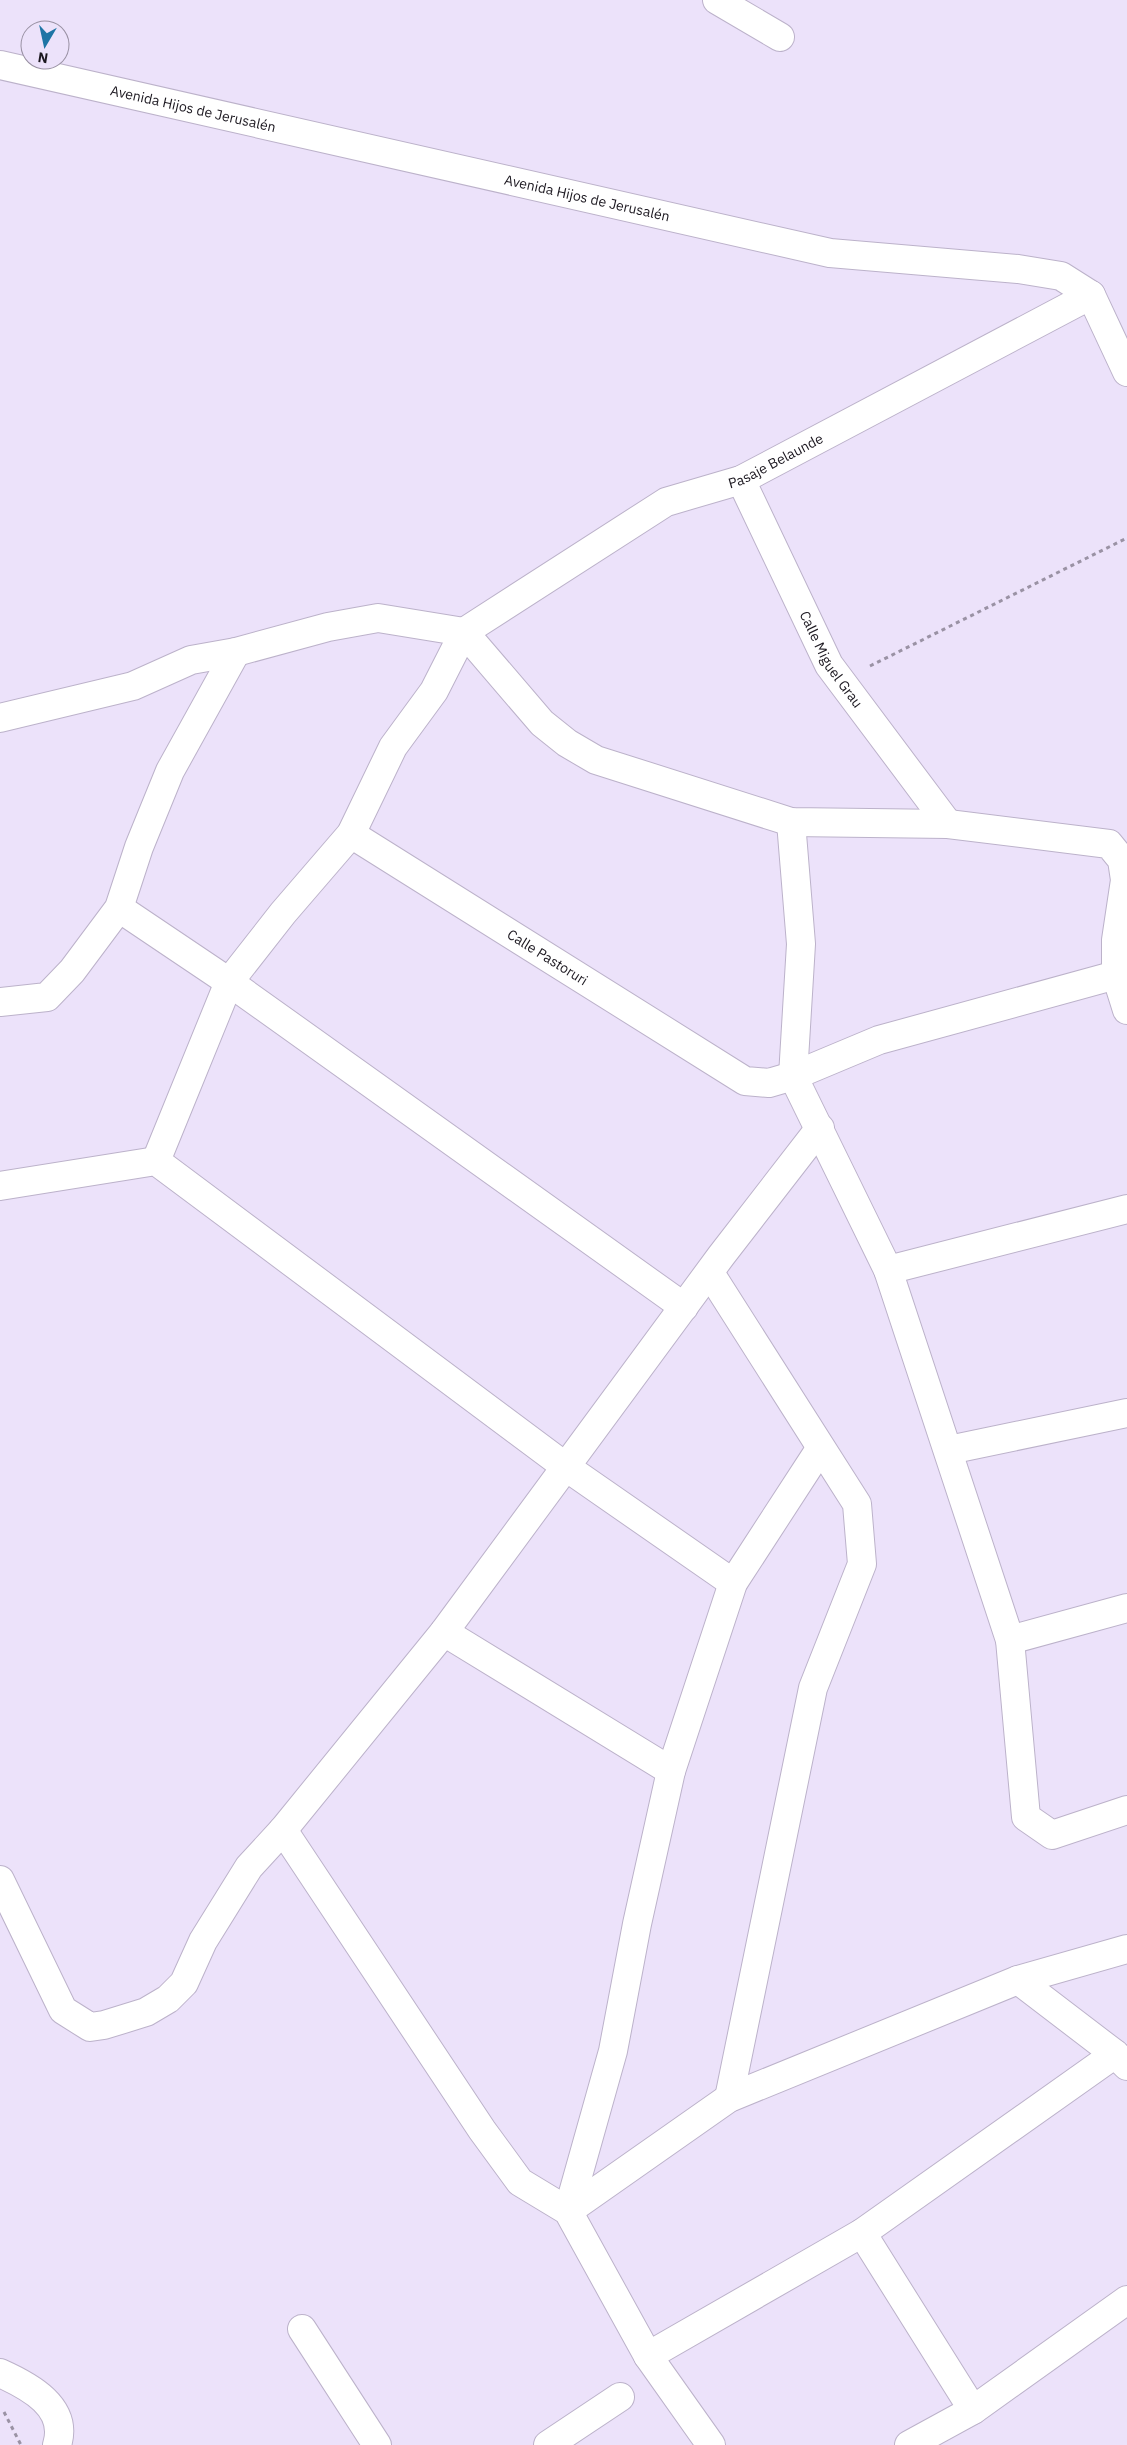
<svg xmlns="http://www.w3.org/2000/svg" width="1127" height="2445" font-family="'IBM Plex Sans',sans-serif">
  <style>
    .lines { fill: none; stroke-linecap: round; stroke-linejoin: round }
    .street-casing { stroke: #bcb2ca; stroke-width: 30 }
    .path { stroke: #9a92a4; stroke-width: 3; stroke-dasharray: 4 4; stroke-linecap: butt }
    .street { stroke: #fff; stroke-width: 28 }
    .labels { text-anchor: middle; stroke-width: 4; stroke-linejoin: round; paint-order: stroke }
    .street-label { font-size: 14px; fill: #1c1820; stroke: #ece2fa }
  </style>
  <rect width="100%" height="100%" fill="#ece2fa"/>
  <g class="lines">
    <g class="street-casing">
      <g id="street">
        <path d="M 717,0 L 780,37"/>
        <path id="s1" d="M 0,65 L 830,253 L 1018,269 L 1061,276 L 1091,295 L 1127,372"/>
        <path id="s2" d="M 741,480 L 829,665 L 948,824"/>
        <path d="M 0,718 L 133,686 L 191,660 L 236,652 L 328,627 L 378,618 L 464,632 L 542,723 L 567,743 L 596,760 L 791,822 L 948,824 L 1109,844 L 1122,860 L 1125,880 L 1116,940 L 1116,975 L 1127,1010"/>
        <path d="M 791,822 L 801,944 L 793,1076 L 888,1270 L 1010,1640 L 1026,1817 L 1052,1835 L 1127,1810"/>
        <path id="s3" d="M 351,834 L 745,1081 L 769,1083 L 793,1076 L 879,1040 L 1116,975 L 1127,966"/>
        <path d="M 119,908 L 229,982 L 684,1307"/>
        <path d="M 0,1002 L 47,997 L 72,971 L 119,908 L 139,847 L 170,771 L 236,652"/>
        <path id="s4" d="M 156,1161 L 229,982 L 283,913 L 351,834 L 393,747 L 434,691 L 464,632 L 666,502 L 741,480 L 1091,295"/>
        <path d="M 0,1186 L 156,1161 L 566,1467 L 733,1583"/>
        <path d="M 888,1270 L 1127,1209"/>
        <path d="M 710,1273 L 857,1504 L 862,1564 L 813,1688 L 729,2098"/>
        <path d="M 949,1450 L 1127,1413"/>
        <path d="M 444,1632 L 671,1771"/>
        <path d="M 1010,1640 L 1127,1608"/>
        <path d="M 283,1830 L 482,2130 L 520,2182 L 568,2211 L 648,2356 L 711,2445"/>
        <path d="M 0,1880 L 63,2010 L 90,2027 L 104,2025 L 146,2012 L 168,1999 L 184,1983 L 203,1941 L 249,1867 L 283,1830 L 444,1632 L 721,1256 L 820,1128"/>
        <path d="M 1018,1980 L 1115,2054 L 1127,2066"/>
        <path d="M 568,2211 L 613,2051 L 637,1924 L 671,1771 L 733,1583 L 820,1449"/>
        <path d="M 568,2211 L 729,2098 L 1018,1980 L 1127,1949"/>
        <path d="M 862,2233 L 973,2410"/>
        <path d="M 302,2329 L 377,2445"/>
        <path d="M 648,2356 L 862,2233 L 1115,2054"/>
        <path d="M 0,2373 C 29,2386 69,2407 57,2445"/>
        <path d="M 548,2445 L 620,2397"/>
        <path d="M 909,2445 L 973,2410 L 1127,2300"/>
      </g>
    </g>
    <g class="path">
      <path d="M 870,666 L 1127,538"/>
      <path d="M 4,2412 L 21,2445"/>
    </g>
    <use href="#street" class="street"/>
  </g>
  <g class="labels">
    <g class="street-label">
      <text dy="5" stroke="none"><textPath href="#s1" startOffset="198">Avenida Hijos de Jerusalén</textPath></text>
      <text dy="5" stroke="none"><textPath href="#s1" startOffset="602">Avenida Hijos de Jerusalén</textPath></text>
      <text dy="5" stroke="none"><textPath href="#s4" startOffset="975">Pasaje Belaunde</textPath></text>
      <text dy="5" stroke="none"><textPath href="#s2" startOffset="201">Calle Miguel Grau</textPath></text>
      <text dy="5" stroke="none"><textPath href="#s3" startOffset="232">Calle Pastoruri</textPath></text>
    </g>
  </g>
  <g transform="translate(45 45) rotate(189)"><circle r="24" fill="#ece2fa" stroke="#9991a3"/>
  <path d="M0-4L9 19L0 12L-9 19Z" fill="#1e75a5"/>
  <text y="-8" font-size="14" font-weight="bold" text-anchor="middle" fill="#1c1820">N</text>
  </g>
</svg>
